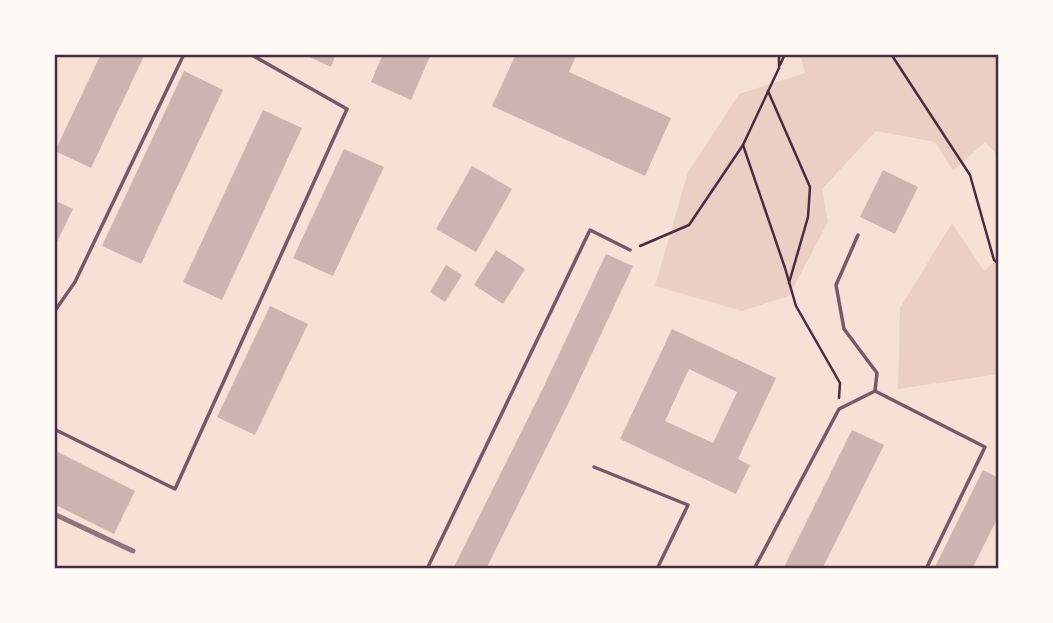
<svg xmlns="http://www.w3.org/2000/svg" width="1053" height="623" font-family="'IBM Plex Sans',sans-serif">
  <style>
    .green { fill: #ebcfc5 }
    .building { fill: #ccb4b1; fill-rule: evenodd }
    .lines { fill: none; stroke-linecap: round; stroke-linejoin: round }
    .path { stroke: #4a2c40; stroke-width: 2.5 }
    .service { stroke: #755966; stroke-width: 3.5 }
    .rail { stroke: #8f747c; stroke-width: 5 }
    .neatline { fill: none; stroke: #4a2c40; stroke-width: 2.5 }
  </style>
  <rect width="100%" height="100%" fill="#f7e1d7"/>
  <g class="green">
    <path d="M 800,54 L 999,54 L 999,157 L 985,142 L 953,171 L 935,142 L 876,131 L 822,189 L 828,222 L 789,296 L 742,311 L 655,286 L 688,172 L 739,94 L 805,73 Z"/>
    <path d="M 952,223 L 984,271 L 999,258 L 999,374 L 898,389 L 900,308 Z"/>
  </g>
  <g class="building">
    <path d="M 101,54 L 145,54 L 91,168 L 55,151 Z"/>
    <path d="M 303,54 L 336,54 L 331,67 Z"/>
    <path d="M 383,54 L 431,54 L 411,100 L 371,82 Z"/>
    <path d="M 516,54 L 577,54 L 569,72 L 671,118 L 645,176 L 492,106 Z"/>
    <path d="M 184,71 L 223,90 L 141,264 L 102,246 Z"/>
    <path d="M 263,110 L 302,128 L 222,300 L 183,282 Z"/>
    <path d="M 344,149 L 384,167 L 333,276 L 293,258 Z"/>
    <path d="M 472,166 L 512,189 L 476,252 L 436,229 Z"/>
    <path d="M 883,170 L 918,187 L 895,234 L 860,217 Z"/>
    <path d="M 54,200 L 73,209 L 54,248 Z"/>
    <path d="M 496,250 L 525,269 L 503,304 L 474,285 Z"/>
    <path d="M 606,254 L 633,266 L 571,398 L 486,569 L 453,569 L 544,386 Z"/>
    <path d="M 446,265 L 462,275 L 445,302 L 430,292 Z"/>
    <path d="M 270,306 L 308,324 L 255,435 L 217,417 Z"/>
    <path d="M 672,329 L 776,378 L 738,459 L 750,465 L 736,494 L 620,439 ZM 689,369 L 737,392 L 713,443 L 665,421 Z"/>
    <path d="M 852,430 L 884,445 L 822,569 L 783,569 Z"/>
    <path d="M 54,450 L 135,491 L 114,534 L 54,504 Z"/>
    <path d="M 983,470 L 999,478 L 999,515 L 972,569 L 934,569 Z"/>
  </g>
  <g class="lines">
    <g class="path">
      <path d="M 891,54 L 970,175 L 994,260 L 999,264"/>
      <path d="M 780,65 L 785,54"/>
      <path d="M 768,91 L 810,187 L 808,217 L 789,283"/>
      <path d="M 743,145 L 785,268 L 796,306 L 840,383 L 839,398"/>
      <path d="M 640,246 L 689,225 L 743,145 L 779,68 L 779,54"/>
    </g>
    <g class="service">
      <path d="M 54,312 L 75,282 L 184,54"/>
      <path d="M 875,391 L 985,447 L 926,569"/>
      <path d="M 54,429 L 175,489 L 347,109 L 250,54"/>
      <path d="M 594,467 L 688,505 L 657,569"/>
      <path d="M 427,569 L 590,230 L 630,250"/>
      <path d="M 754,569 L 839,409 L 875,391 L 877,373 L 844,329 L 836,285 L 858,235"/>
    </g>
    <path class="rail" d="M 54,514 L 133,551"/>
  </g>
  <rect width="1053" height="623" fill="none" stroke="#fffaf5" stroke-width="112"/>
  <rect x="56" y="56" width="941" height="511" class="neatline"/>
</svg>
